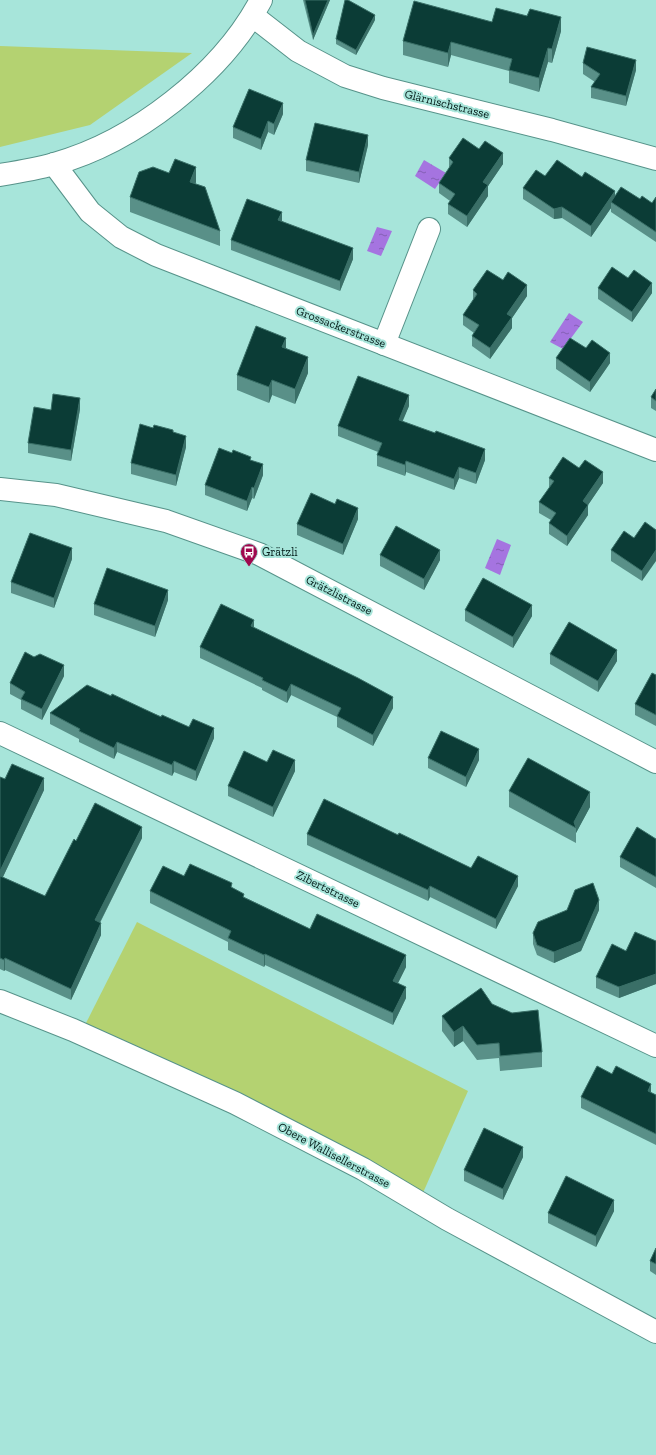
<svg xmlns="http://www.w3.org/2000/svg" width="656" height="1455" font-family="'Zilla Slab',serif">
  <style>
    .grass { fill: #b4d271 }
    .water { fill: url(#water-ripples) }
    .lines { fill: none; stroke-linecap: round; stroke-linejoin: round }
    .minor-casing { stroke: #57938a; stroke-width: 24 }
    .minor { stroke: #fff; stroke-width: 22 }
    .wall { fill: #599088 }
    .shaded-wall { fill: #3a6f67 }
    .building { fill: #0b3c36; stroke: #3a6f67 }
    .labels { text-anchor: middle; stroke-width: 4; stroke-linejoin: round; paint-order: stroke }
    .street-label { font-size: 12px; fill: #021a17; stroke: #a7e5da }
    .poi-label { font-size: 12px; fill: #021a17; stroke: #a7e5da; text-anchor: start }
  </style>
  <defs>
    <pattern id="water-ripples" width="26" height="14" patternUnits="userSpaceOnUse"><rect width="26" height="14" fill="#a574e0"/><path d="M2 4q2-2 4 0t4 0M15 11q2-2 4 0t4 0" fill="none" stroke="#845eb5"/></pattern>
  </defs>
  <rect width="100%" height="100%" fill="#a7e5da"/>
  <g class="grass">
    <path d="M 0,46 L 192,53 L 90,125 L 0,147 Z"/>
    <path d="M 137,922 L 468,1091 L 422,1195 L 84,1027 Z"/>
  </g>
  <g class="water">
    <path d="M 424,160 L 446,173 L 435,189 L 415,176 Z"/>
    <path d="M 377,227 L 392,231 L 381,256 L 367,251 Z"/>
    <path d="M 569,313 L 583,322 L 563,349 L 550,342 Z"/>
    <path d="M 497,539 L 511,545 L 500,575 L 485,568 Z"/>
  </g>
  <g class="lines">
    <g class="minor-casing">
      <g id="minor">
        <path d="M 253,16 L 298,51 L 345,76 L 383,88 L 552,130 L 656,159"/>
        <path d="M 54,164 L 90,212 L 121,237 L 156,255 L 656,450"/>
        <path d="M 0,175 C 18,172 36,169 54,164 C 134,142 222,74 261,0"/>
        <path d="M 384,344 L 429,229"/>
        <path d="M 0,489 L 56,495 L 166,521 L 259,554 L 656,762"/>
        <path d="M 0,733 L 656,1046"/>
        <path d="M 0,1001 L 73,1030 L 235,1103 L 363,1169 L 447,1219 L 656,1332"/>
      </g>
    </g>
    <use href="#minor" class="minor"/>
  </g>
  <g class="wall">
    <path d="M 303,0 L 330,0 L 313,40 Z"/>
    <path d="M 375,20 L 356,55 L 336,44 L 336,39 Z"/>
    <path d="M 492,22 L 561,31 L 552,63 L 548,62 L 539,92 L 509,83 L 509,71 L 451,55 L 448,67 L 403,55 L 403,41 Z"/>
    <path d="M 583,63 L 636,70 L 626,106 L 591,98 L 591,87 L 595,82 L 583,74 Z"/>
    <path d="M 283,114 L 274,135 L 268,132 L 261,150 L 233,138 L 233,127 Z"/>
    <path d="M 368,145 L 359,183 L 306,171 L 306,160 Z"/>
    <path d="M 479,149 L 503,164 L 488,186 L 488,196 L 467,227 L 448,214 L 448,204 L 450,201 L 439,193 L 439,183 L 449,169 L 449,158 Z"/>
    <path d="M 169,173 L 196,182 L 195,184 L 220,231 L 220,246 L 130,212 L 130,197 Z"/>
    <path d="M 545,176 L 582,177 L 615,196 L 640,199 L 652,203 L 656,197 L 656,242 L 611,212 L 611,208 L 591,237 L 562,218 L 554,219 L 523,199 L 523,188 Z"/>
    <path d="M 282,221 L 353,259 L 340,291 L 231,250 L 231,240 Z"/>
    <path d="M 628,278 L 652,293 L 632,322 L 598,299 L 598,288 Z"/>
    <path d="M 503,280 L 527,296 L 512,318 L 512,328 L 490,359 L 472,346 L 472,336 L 474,333 L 463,325 L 463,315 L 473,301 L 473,290 Z"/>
    <path d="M 286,348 L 308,373 L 295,404 L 272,395 L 269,403 L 237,390 L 237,375 Z"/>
    <path d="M 586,348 L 610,363 L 590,392 L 556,369 L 556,358 Z"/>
    <path d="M 656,389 L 656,411 L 651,408 L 651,397 Z"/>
    <path d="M 409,406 L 402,421 L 485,460 L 476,484 L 459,478 L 454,490 L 406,472 L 405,476 L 377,466 L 377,455 L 378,452 L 338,436 L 338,426 Z"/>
    <path d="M 80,409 L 71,461 L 28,453 L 28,443 L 51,410 Z"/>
    <path d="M 153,428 L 173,433 L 186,447 L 176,486 L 131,474 L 131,463 Z"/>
    <path d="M 251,460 L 263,475 L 254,499 L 252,498 L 247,511 L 205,495 L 205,485 Z"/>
    <path d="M 579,468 L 603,483 L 588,505 L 588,515 L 567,546 L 549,534 L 549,523 L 551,520 L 539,513 L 539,502 L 549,489 L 549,478 Z"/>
    <path d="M 335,504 L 358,519 L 343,555 L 297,535 L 297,524 Z"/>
    <path d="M 656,530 L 642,581 L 611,561 L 611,550 L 634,538 Z"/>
    <path d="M 380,555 L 440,560 L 424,590 L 380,566 Z"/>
    <path d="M 72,559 L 54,608 L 11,593 L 11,582 Z"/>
    <path d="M 168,600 L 155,637 L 94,615 L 94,604 Z"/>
    <path d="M 465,610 L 532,616 L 513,648 L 465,621 Z"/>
    <path d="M 254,628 L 393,708 L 373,746 L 337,727 L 337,717 L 291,695 L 287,703 L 262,690 L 262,688 L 200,658 L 200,647 Z"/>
    <path d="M 550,654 L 617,661 L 598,692 L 550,664 Z"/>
    <path d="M 656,675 L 656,726 L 635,715 L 635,704 Z"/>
    <path d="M 64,676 L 42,720 L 21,709 L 21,700 L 10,694 L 10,683 Z"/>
    <path d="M 111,696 L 214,738 L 196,781 L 174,772 L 172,776 L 117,752 L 114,759 L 79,742 L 79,739 L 50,724 L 50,713 Z"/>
    <path d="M 428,758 L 479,760 L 466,787 L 428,768 Z"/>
    <path d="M 267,762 L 295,771 L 273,817 L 228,796 L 228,786 Z"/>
    <path d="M 0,777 L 5,779 L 44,790 L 3,877 L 45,896 L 76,841 L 142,838 L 100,923 L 101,935 L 71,1000 L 5,970 L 4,971 L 0,969 Z"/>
    <path d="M 509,791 L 590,807 L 576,833 L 576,843 L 509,807 Z"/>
    <path d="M 307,834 L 398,835 L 471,868 L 518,886 L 496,929 L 430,897 L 428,901 L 307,845 Z"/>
    <path d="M 656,839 L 656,888 L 620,867 L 620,857 Z"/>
    <path d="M 232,888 L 244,897 L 310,929 L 406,967 L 398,983 L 406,998 L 393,1025 L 265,965 L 264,967 L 228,950 L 228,942 L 150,903 L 150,891 Z"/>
    <path d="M 599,910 L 581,951 L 554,963 L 537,955 L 533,944 L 533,933 Z"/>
    <path d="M 656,941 L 656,984 L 619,998 L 596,988 L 596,977 Z"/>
    <path d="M 492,1004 L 542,1052 L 542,1067 L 500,1071 L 499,1058 L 477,1060 L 463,1041 L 454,1047 L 442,1031 L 442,1016 Z"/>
    <path d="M 612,1074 L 656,1095 L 656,1145 L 581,1108 L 581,1097 Z"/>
    <path d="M 523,1157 L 503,1200 L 464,1181 L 464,1170 Z"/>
    <path d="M 614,1211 L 596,1247 L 548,1223 L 548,1213 Z"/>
    <path d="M 656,1248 L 656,1275 L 650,1271 L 650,1261 Z"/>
  </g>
  <g class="shaded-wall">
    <path d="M 328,0 L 330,0 L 313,40 L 313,35 Z"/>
    <path d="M 375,15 L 375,20 L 356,55 L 356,50 Z"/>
    <path d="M 561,17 L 561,31 L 552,63 L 552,49 Z"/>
    <path d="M 451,42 L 451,55 L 448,67 L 448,53 Z"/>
    <path d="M 548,48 L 548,62 L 539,92 L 539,78 Z"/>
    <path d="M 636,60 L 636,70 L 626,106 L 626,96 Z"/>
    <path d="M 283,103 L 283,114 L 274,135 L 274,124 Z"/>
    <path d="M 268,121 L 268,132 L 261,150 L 261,139 Z"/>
    <path d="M 368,135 L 368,145 L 359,183 L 359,172 Z"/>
    <path d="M 503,153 L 503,164 L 488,186 L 488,196 L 467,227 L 467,216 L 483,182 Z"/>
    <path d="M 196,167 L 196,182 L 190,197 L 190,182 Z"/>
    <path d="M 615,191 L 615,202 L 611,202 L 611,208 L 591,237 L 591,226 Z"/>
    <path d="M 562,207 L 562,218 L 554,219 L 554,209 Z"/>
    <path d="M 282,212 L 282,223 L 278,220 Z"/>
    <path d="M 353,248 L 353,259 L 340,291 L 340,281 Z"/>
    <path d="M 652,283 L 652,293 L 632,322 L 632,312 Z"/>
    <path d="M 527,285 L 527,296 L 512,318 L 512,328 L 490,359 L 490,348 L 507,314 Z"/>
    <path d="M 286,338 L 286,354 L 282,347 Z"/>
    <path d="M 610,353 L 610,363 L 590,392 L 590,382 Z"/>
    <path d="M 308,357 L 308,373 L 295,404 L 295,389 Z"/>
    <path d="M 272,380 L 272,395 L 269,403 L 269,387 Z"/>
    <path d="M 409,395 L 409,406 L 399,430 L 399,420 Z"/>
    <path d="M 80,398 L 80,409 L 71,461 L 71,450 Z"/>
    <path d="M 186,436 L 186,447 L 176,486 L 176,475 Z"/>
    <path d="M 485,449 L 485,460 L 476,484 L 476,473 Z"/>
    <path d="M 406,461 L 406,472 L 405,476 L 405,465 Z"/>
    <path d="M 263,464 L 263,475 L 254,499 L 254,488 Z"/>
    <path d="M 459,467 L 459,478 L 454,490 L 454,479 Z"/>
    <path d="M 603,472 L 603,483 L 588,505 L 588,515 L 567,546 L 567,536 L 583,501 Z"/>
    <path d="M 252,487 L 252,498 L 247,511 L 247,501 Z"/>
    <path d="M 358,508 L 358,519 L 343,555 L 343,544 Z"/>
    <path d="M 72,548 L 72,559 L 54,608 L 54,598 Z"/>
    <path d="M 440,550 L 440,560 L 424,590 L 424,579 Z"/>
    <path d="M 656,550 L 656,561 L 642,581 L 642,571 Z"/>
    <path d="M 168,590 L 168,600 L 155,637 L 155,626 Z"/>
    <path d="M 532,605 L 532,616 L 513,648 L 513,637 Z"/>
    <path d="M 254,620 L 254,631 L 251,626 Z"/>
    <path d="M 617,650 L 617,661 L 598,692 L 598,681 Z"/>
    <path d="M 64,665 L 64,676 L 42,720 L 42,709 Z"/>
    <path d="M 291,684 L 291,695 L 287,703 L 287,692 Z"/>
    <path d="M 393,697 L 393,708 L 373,746 L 373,735 Z"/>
    <path d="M 214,728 L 214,738 L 196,781 L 196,771 Z"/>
    <path d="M 117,742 L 117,752 L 114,759 L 114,748 Z"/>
    <path d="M 479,749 L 479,760 L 466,787 L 466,777 Z"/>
    <path d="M 295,760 L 295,771 L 273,817 L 273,807 Z"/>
    <path d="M 174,761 L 174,772 L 172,776 L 172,765 Z"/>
    <path d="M 44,778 L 44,790 L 0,883 L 0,871 Z"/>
    <path d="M 590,792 L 590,807 L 576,833 L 576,828 L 574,822 Z"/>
    <path d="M 142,827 L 142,838 L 95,932 L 95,920 Z"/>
    <path d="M 518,876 L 518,886 L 496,929 L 496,919 Z"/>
    <path d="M 430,886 L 430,897 L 428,901 L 428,890 Z"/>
    <path d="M 599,900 L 599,910 L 581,951 L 554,963 L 554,952 Z"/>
    <path d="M 101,923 L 101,935 L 71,1000 L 71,989 Z"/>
    <path d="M 265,954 L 265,965 L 264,967 L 264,955 Z"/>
    <path d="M 406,955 L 406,967 L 393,993 L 393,981 Z"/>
    <path d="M 5,958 L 5,970 L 4,971 L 4,960 Z"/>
    <path d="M 656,974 L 656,984 L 619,998 L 619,987 Z"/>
    <path d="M 406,987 L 406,998 L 393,1025 L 393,1013 Z"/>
    <path d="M 463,1026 L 463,1041 L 454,1047 L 454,1032 Z"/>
    <path d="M 651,1084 L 651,1095 L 648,1091 Z"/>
    <path d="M 523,1147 L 523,1157 L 503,1200 L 503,1189 Z"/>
    <path d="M 614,1200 L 614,1211 L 596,1247 L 596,1236 Z"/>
  </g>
  <g class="building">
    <path d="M 305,0 L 328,0 L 313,35 Z"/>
    <path d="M 345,0 L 348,0 L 375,15 L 356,50 L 336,39 Z"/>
    <path d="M 414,1 L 492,22 L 496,8 L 527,16 L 530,9 L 561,17 L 552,49 L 548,48 L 539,78 L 509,70 L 512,59 L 451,42 L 448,53 L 403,41 Z"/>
    <path d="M 587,47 L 636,60 L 626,96 L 591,87 L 600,74 L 583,63 Z"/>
    <path d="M 249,89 L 283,103 L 274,124 L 268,121 L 261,139 L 233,127 Z"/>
    <path d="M 315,123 L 368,135 L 359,172 L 306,160 Z"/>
    <path d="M 463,138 L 479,149 L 485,141 L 503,153 L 483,182 L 488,185 L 467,216 L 448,204 L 455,194 L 439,183 L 453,162 L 449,158 Z"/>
    <path d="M 175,159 L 196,167 L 190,182 L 205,187 L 220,231 L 130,197 L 139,172 L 153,167 L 169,173 Z"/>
    <path d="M 557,160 L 582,177 L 585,172 L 615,191 L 591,226 L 562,207 L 554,209 L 523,188 L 536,170 L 545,176 Z"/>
    <path d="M 621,187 L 640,199 L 642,196 L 652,203 L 656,197 L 656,232 L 611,202 Z"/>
    <path d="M 247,199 L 282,212 L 278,220 L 353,248 L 340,281 L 231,240 Z"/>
    <path d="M 612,267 L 628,278 L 634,270 L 652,283 L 632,312 L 598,288 Z"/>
    <path d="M 487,270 L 503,280 L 508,272 L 527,285 L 507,314 L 512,317 L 490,348 L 472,336 L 479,325 L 463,315 L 477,294 L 473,290 Z"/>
    <path d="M 256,326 L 286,338 L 282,347 L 308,357 L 295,389 L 272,380 L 269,387 L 237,375 Z"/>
    <path d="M 570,338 L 586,348 L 592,340 L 610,353 L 590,382 L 556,358 Z"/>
    <path d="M 358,376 L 409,395 L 399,420 L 435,433 L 436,431 L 485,449 L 476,473 L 459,467 L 454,479 L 406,461 L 405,465 L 377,455 L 382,443 L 338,426 Z"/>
    <path d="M 656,389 L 656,401 L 651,397 Z"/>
    <path d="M 53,394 L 80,398 L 71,450 L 28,443 L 34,407 L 51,410 Z"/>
    <path d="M 140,424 L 153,428 L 154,425 L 173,430 L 173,432 L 186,436 L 176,475 L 131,463 Z"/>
    <path d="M 219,448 L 232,453 L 233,450 L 251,457 L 250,460 L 263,464 L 254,488 L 252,487 L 247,501 L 205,485 Z"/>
    <path d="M 563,457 L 579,468 L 585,460 L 603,472 L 583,501 L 588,505 L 567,536 L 549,523 L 556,513 L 539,502 L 554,481 L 549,478 Z"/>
    <path d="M 311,493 L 335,504 L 337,499 L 358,508 L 343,544 L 297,524 Z"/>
    <path d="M 645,522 L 656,530 L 656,550 L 642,571 L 611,550 L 624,531 L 634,538 Z"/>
    <path d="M 396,526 L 440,550 L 424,579 L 380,555 Z"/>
    <path d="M 30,533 L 72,548 L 54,598 L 11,582 Z"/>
    <path d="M 107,568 L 168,590 L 155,626 L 94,604 Z"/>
    <path d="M 483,578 L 532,605 L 513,637 L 465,610 Z"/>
    <path d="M 221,604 L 254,620 L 251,626 L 358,678 L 393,697 L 373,735 L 337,716 L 341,708 L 291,684 L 287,692 L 262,680 L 263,678 L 200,647 Z"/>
    <path d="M 569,622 L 617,650 L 598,681 L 550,654 Z"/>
    <path d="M 25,652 L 34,657 L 40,654 L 64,665 L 42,709 L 21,699 L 25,692 L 10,683 Z"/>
    <path d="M 652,673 L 656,675 L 656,715 L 635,704 Z"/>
    <path d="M 87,685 L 111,696 L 112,694 L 161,717 L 162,715 L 189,727 L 193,719 L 214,728 L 196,771 L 174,761 L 172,765 L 117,742 L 114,748 L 79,731 L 80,729 L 50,713 Z"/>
    <path d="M 441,731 L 479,749 L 466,777 L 428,758 Z"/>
    <path d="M 273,750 L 295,760 L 273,807 L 228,786 L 244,751 L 267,762 Z"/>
    <path d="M 528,758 L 590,792 L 574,822 L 576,828 L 509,791 Z"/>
    <path d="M 12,764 L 44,778 L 0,871 L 0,777 L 5,779 Z"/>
    <path d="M 324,799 L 398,835 L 399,833 L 471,868 L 478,856 L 518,876 L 496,919 L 430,886 L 428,890 L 307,834 Z"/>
    <path d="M 95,803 L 142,827 L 95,920 L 101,923 L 71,989 L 5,958 L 4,960 L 0,958 L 0,876 L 45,896 L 74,839 L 76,841 Z"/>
    <path d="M 637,827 L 656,839 L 656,877 L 620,857 Z"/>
    <path d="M 190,864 L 232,883 L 231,887 L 244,894 L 243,897 L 310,929 L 317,914 L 406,955 L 393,981 L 406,987 L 393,1013 L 265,954 L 264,955 L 228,938 L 231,931 L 150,891 L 163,866 L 184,876 Z"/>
    <path d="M 593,883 L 599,900 L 581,941 L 554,952 L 537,945 L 533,933 L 538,922 L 567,910 L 575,890 Z"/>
    <path d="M 635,932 L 656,941 L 656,974 L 619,987 L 596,977 L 612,944 L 626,951 Z"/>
    <path d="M 481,988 L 492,1004 L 512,1013 L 538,1010 L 542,1052 L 500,1056 L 499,1043 L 477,1045 L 463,1026 L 454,1032 L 442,1016 Z"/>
    <path d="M 597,1066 L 612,1074 L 616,1066 L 651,1084 L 648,1091 L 656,1095 L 656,1134 L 581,1097 Z"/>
    <path d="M 484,1128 L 523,1147 L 503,1189 L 464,1170 Z"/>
    <path d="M 566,1176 L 614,1200 L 596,1236 L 548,1213 Z"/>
    <path d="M 656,1248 L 656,1264 L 650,1261 Z"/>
  </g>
  <defs>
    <g id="bus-pin" transform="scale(0.9)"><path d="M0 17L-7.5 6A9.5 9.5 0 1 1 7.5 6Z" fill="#9f074d" stroke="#a7e5da"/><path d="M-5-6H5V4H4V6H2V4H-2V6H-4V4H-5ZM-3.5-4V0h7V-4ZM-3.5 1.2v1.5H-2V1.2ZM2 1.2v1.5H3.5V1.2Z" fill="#fff"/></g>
  </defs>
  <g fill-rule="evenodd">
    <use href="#bus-pin" x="249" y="552"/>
  </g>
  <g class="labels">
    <g class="street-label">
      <text transform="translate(447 104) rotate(14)" y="4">Glärnischstrasse</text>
      <text transform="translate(341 327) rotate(21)" y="4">Grossackerstrasse</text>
      <text transform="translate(339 595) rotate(27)" y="4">Grätzlistrasse</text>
      <text transform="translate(328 889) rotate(26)" y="4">Zibertstrasse</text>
      <text transform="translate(334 1155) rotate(28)" y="4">Obere Wallisellerstrasse</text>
    </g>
    <g class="poi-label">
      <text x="262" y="556">Grätzli</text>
    </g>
  </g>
</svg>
